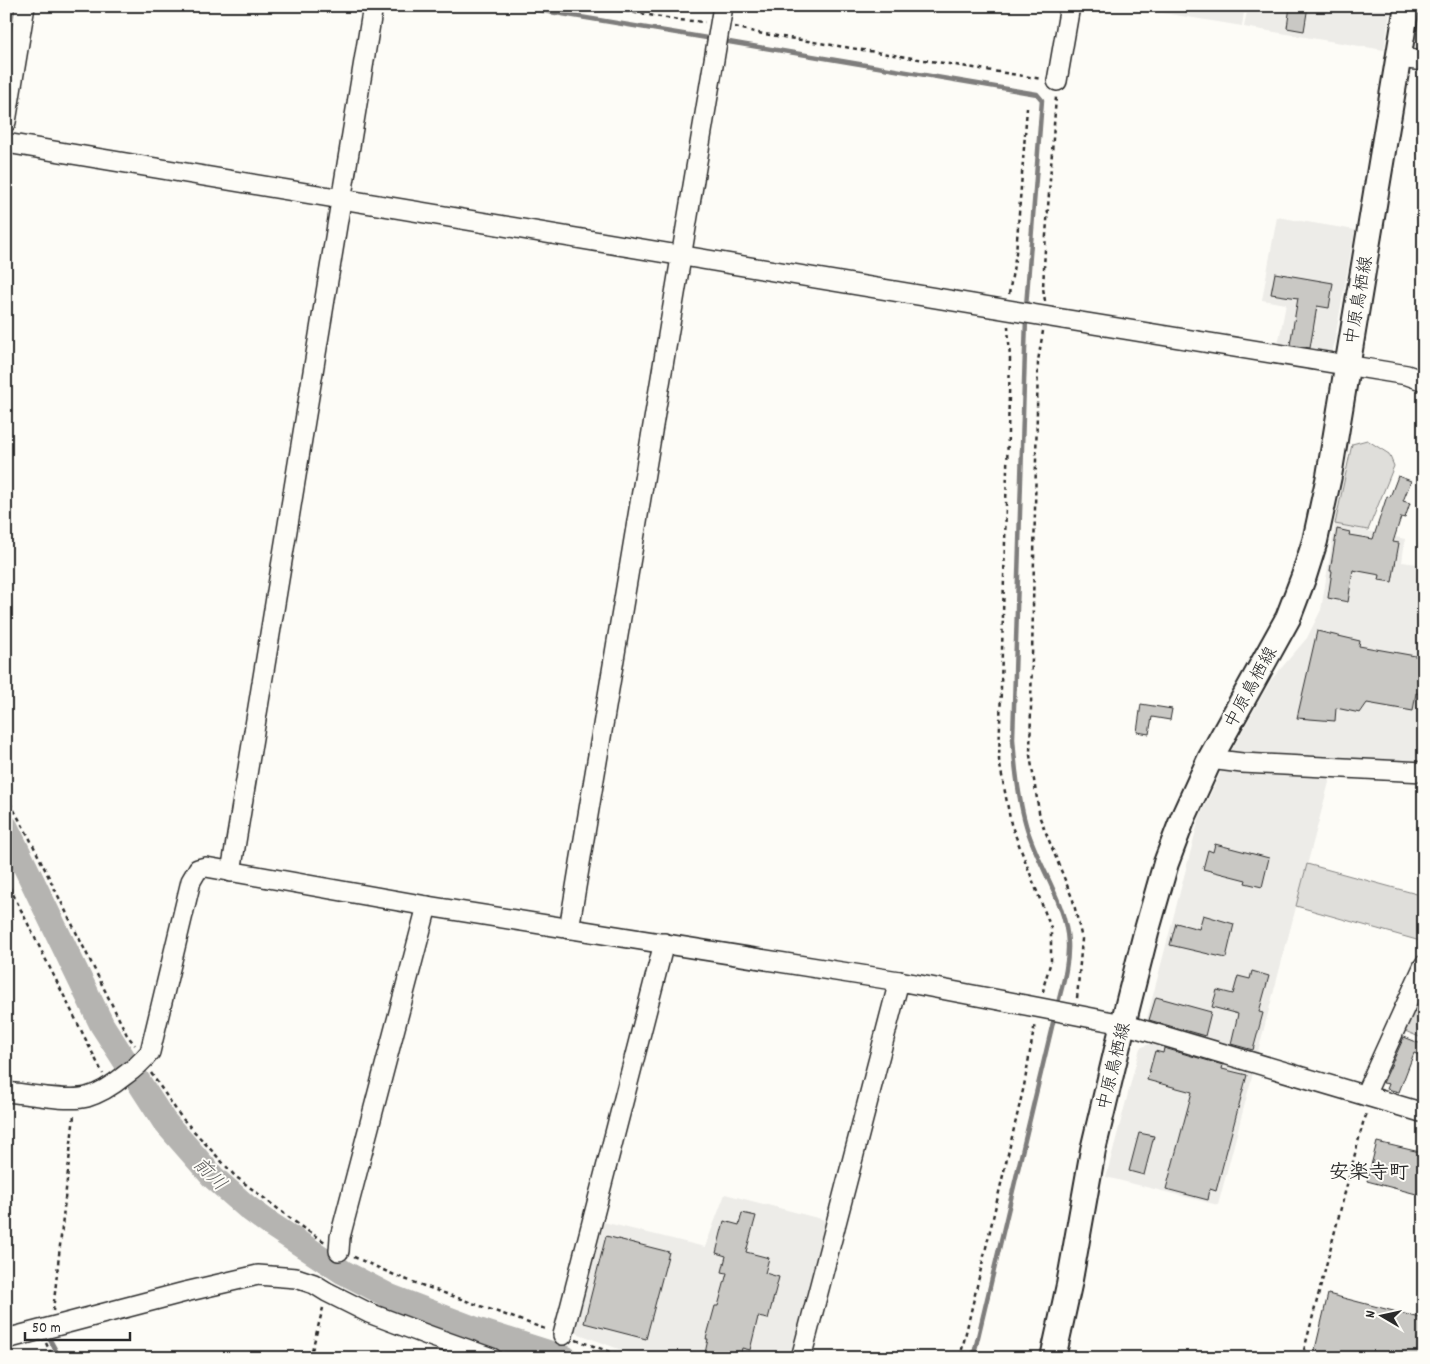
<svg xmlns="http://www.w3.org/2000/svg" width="1430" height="1364" font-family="Dekko,'Klee One',sans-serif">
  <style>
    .built { fill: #edece8 }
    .green { fill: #dfdeda; stroke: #858482 }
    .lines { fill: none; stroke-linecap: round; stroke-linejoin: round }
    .stream { stroke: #7e7d7b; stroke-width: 4.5 }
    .river { stroke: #b5b4b1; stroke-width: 25 }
    .building { fill: #c9c8c4; stroke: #2b2b2b }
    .minor-casing { stroke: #2b2b2b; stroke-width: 22 }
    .major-casing { stroke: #2b2b2b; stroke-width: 28 }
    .path { stroke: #2b2b2b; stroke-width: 2.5; stroke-dasharray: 4 4; stroke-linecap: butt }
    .minor { stroke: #fdfcf7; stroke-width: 19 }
    .major { stroke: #fdfcf7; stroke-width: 24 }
    .labels { text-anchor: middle; stroke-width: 4; stroke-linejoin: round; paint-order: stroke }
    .street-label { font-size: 18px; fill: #2b2b2b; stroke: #fdfcf7 }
    .water-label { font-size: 19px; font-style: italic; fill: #5b5b5a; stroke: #fdfcf7 }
    .quarter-label { font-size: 20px; font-weight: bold; fill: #2b2b2b; stroke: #fdfcf7 }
  </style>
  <rect width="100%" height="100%" fill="#fdfcf7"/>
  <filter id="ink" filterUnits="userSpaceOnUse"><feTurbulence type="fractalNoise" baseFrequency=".02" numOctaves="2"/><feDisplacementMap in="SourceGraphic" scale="10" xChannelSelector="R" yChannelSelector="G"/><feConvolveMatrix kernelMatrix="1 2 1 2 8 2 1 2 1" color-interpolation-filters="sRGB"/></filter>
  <g filter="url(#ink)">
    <g class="built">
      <path d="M 1121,6 L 1245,6 L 1242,26 Z"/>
      <path d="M 1248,6 L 1391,6 L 1384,50 L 1244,27 Z"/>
      <path d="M 1424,12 L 1424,56 L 1417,55 Z"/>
      <path d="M 1277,217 L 1355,230 L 1331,360 L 1277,350 L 1286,304 L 1262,300 Z"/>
      <path d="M 1335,524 L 1405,539 L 1402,562 L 1424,565 L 1424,766 L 1228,757 L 1271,680 L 1307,638 L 1321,610 Z"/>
      <path d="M 1224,765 L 1332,771 L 1257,1055 L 1146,1022 L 1199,819 Z"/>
      <path d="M 1154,1042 L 1254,1069 L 1218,1205 L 1106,1177 L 1140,1048 Z"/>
      <path d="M 725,1194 L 829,1221 L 794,1358 L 666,1358 L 655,1354 L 642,1358 L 569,1330 L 599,1221 L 705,1247 Z"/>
    </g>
    <g class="green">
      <path d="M 1367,440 L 1389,454 L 1394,466 L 1368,530 L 1335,524 L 1352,444 Z"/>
      <path d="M 1307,864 L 1424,896 L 1424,942 L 1296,906 Z"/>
      <path d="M 1411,1010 L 1424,1015 L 1424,1039 L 1405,1031 Z"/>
    </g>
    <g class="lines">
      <g class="stream">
        <path d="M 514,6 L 713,39"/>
        <path d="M 723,41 L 1037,94 L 1042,100 L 1026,307"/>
        <path d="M 1026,318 L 1013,739 C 1015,768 1018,797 1026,825 C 1037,865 1066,901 1068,943 C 1069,965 1062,987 1057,1007"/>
        <path d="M 49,1338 L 60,1358"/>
        <path d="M 973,1358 L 1055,1014"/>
      </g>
      <path class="river" d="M 6,827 L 102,1025 L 164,1121 L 213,1177 L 247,1207 L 270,1224 L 343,1272 L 391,1297 L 480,1331 L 565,1358"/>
    </g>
    <g class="building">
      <path d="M 1290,6 L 1308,6 L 1304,31 L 1287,28 Z"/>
      <path d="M 1275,273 L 1333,283 L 1329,308 L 1317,306 L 1310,348 L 1290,345 L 1298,298 L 1271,294 Z"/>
      <path d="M 1398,476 L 1411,481 L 1403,501 L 1410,503 L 1405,518 L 1401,517 L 1393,542 L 1399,543 L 1392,582 L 1379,580 L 1380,575 L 1353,570 L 1348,602 L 1328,598 L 1332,571 L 1330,571 L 1337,529 L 1350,532 L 1349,535 L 1373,539 L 1387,496 L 1390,497 Z"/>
      <path d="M 1317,631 L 1360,641 L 1359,646 L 1421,657 L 1418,674 L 1424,675 L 1424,695 L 1416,693 L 1413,711 L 1367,703 L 1360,713 L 1336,708 L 1335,721 L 1297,718 Z"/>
      <path d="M 1141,704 L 1172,709 L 1170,720 L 1152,717 L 1149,734 L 1137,732 Z"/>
      <path d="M 1215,844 L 1269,858 L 1262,887 L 1245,883 L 1246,880 L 1203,869 L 1208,850 L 1213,852 Z"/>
      <path d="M 1203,915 L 1234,924 L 1226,958 L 1170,945 L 1176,923 L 1199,929 Z"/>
      <path d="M 1252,971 L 1269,976 L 1259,1012 L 1263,1013 L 1253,1050 L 1231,1044 L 1238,1014 L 1212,1007 L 1217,990 L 1233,994 L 1238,976 L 1250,979 Z"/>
      <path d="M 1156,997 L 1211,1012 L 1205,1036 L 1149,1020 Z"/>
      <path d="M 1404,1037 L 1424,1045 L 1424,1057 L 1414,1053 L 1399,1092 L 1387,1089 L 1389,1084 L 1383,1083 Z"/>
      <path d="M 1164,1048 L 1223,1065 L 1222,1069 L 1247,1075 L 1216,1191 L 1210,1189 L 1208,1200 L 1166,1189 L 1192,1092 L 1147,1080 L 1155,1051 L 1163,1053 Z"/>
      <path d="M 1139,1133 L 1154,1136 L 1144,1175 L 1129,1171 Z"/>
      <path d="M 1377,1142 L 1424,1153 L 1424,1196 L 1367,1181 Z"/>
      <path d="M 742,1213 L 756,1216 L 746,1252 L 769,1258 L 765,1273 L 779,1277 L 768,1319 L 758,1317 L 750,1350 L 742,1348 L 740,1358 L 704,1358 L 708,1339 L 706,1339 L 715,1306 L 718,1306 L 727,1273 L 722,1272 L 726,1256 L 716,1253 L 724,1221 L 739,1225 Z"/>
      <path d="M 606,1236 L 669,1252 L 646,1339 L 584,1323 Z"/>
      <path d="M 1328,1294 L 1424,1319 L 1424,1358 L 1313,1358 Z"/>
    </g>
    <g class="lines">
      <g class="minor-casing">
        <g id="minor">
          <path d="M 1399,58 L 1424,61"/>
          <path d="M 1057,81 L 1070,6"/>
          <path d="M 6,122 L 25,6"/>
          <path d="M 6,143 L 1038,315 L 1407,375 L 1424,381"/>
          <path d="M 1210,759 L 1242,763 L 1424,772"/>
          <path d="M 231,872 L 373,6"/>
          <path d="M 569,929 L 723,6"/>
          <path d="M 6,1092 C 28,1094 68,1102 87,1097 C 101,1093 113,1085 124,1076 C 134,1069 142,1062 150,1052 L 191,881 L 198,869 L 206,867 L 427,906 L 899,981 L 1041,1008 L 1123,1024 L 1424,1113"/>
          <path d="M 1365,1095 L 1424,965"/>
          <path d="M 339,1251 L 340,1237 L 427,906"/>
          <path d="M 563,1335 L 664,943"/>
          <path d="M 6,1339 L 185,1292 L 258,1275 L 296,1278 L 314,1284 L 327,1292 L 369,1313 L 430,1336 L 492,1358"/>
          <path d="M 801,1358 L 899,981"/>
        </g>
      </g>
      <g class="major-casing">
        <path id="major" d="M 1053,1358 L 1069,1285 L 1093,1150 L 1123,1024 L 1146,933 L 1166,863 L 1183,818 L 1210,759 L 1288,618 L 1304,576 L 1315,541 L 1329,476 L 1407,6"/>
      </g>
      <g class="path">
        <path d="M 594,6 L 679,20 L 705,22"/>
        <path d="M 735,27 L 758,33 L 1042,79"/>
        <path d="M 1009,294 L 1016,253 L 1027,108"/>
        <path d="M 1045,301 L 1043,288 L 1045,249 L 1056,97"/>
        <path d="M 1008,326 L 1010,359 L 999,760 L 1011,824 L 1051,928 L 1051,961 L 1044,985 L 1043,993"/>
        <path d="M 1043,331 L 1038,361 L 1030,755 L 1040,818 L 1073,900 L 1082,939 L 1077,999"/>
        <path d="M 6,796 L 29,837 L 127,1035 L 135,1045"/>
        <path d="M 6,880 L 103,1074"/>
        <path d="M 151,1073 L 181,1117 L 235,1176 L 303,1228 L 325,1242"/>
        <path d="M 354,1257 L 399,1277 L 548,1330"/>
        <path d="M 53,1311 L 74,1115"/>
        <path d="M 576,1340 L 628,1358"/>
        <path d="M 46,1343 L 53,1358"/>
        <path d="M 310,1358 L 323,1308"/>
        <path d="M 960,1358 L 1024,1086 L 1035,1023"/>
        <path d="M 1302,1358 L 1363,1123 L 1367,1113"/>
      </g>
      <use href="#minor" class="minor"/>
      <use href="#major" class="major"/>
    </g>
  </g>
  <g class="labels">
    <g class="street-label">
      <text transform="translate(1358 300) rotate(-80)" y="6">中原鳥栖線</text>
      <text transform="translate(1250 687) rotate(-61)" y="6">中原鳥栖線</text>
      <text transform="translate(1113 1066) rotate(-76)" y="6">中原鳥栖線</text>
    </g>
    <g class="water-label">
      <text transform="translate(211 1173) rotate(45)" y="7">前川</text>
    </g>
    <g class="quarter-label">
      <text x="1369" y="1178">安楽寺町</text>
    </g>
  </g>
  <rect width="1430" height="1364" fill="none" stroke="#fdfcf7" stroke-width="25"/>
  <rect x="12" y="12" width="1405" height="1339" fill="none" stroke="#2b2b2b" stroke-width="2" filter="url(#ink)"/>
  <g transform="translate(1382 1316) rotate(279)" stroke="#fdfcf7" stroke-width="4" paint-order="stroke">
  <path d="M0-4L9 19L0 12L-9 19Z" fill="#2b2b2b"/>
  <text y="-8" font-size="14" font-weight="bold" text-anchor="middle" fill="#2b2b2b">N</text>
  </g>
  <path d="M25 1332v8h105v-8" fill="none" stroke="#2b2b2b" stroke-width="2.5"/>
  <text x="32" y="1332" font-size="15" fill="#2b2b2b" stroke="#fdfcf7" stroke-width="4" paint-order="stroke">50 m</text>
</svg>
